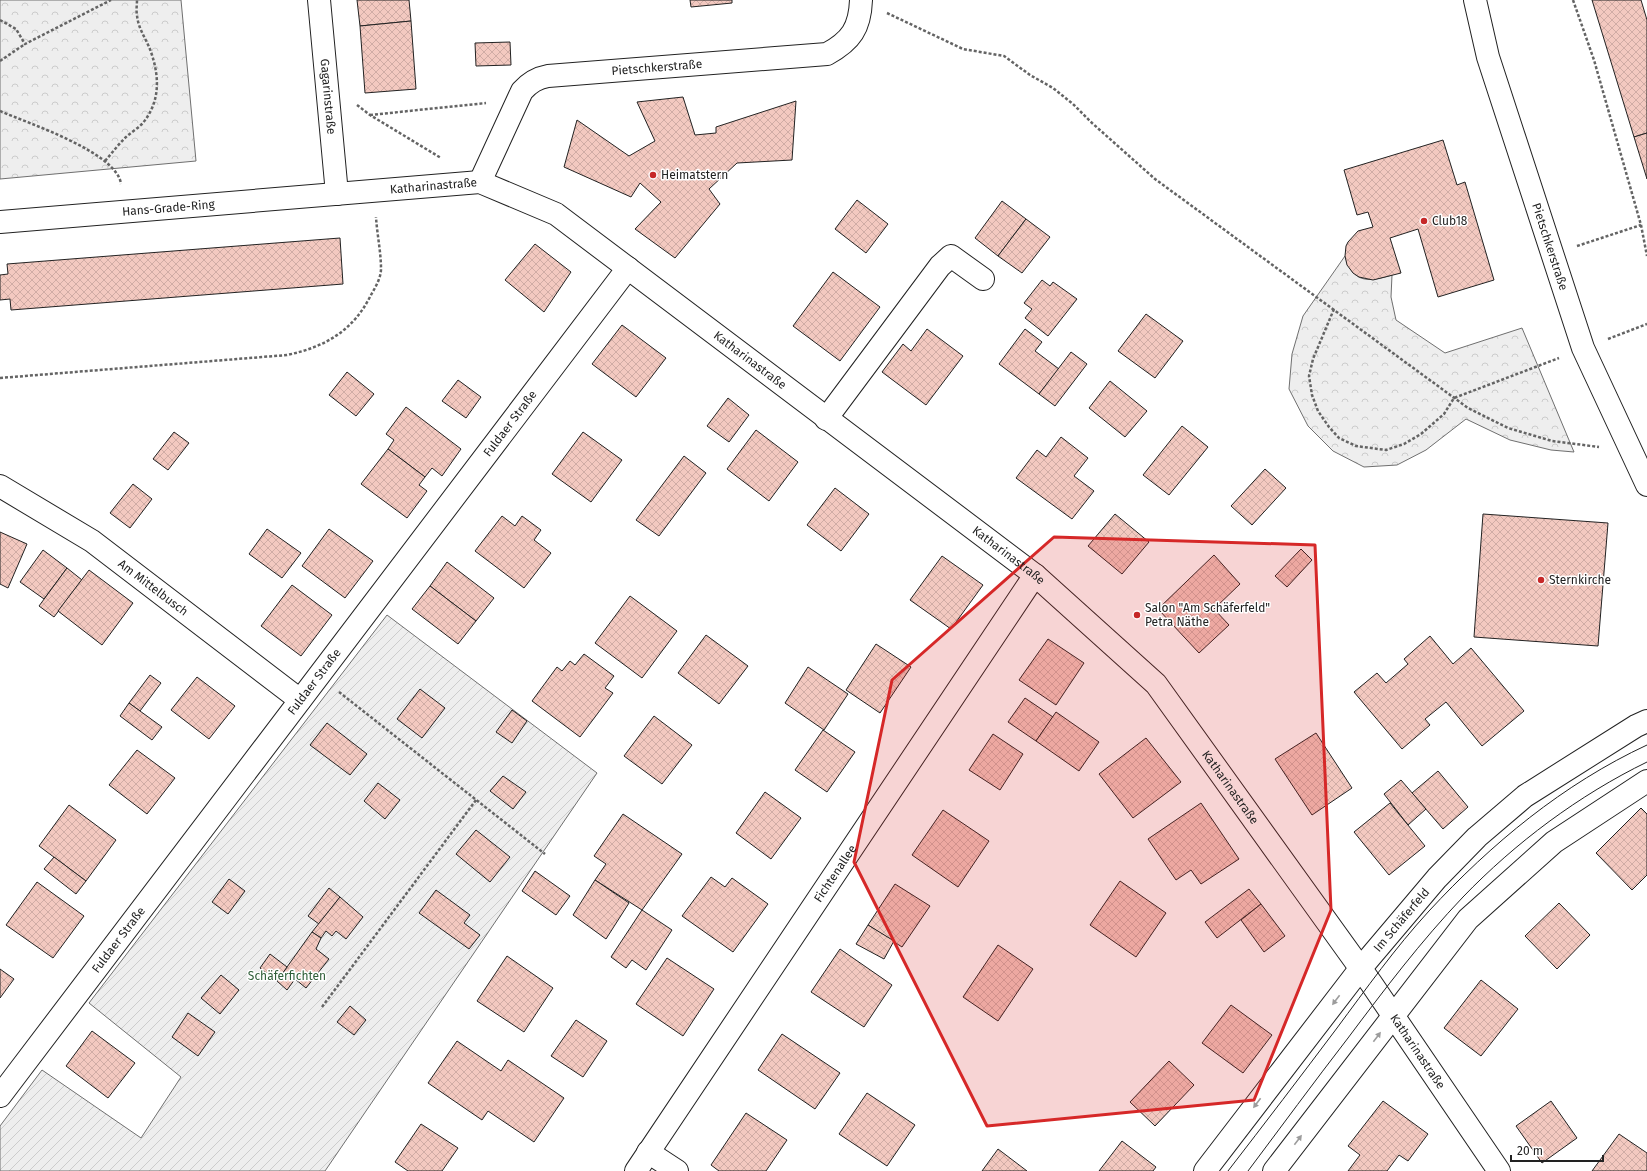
<svg xmlns="http://www.w3.org/2000/svg" width="1647" height="1171" font-family="'Fira Sans',sans-serif">
  <style>
    .park { fill: url(#park-crowns); stroke: #6f6f6f }
    .garden { fill: url(#garden-furrows); stroke: #6f6f6f }
    .building { fill: url(#building-cross-hatch); stroke: #222 }
    .lines { fill: none; stroke-linecap: round; stroke-linejoin: round }
    .minor-casing { stroke: #222; stroke-width: 24 }
    .path { stroke: #646464; stroke-width: 2.5; stroke-dasharray: 3 2; stroke-linecap: butt }
    .minor { stroke: #fff; stroke-width: 22 }
    .tram { stroke: #222; stroke-width: 1 }
    .oneway { fill: #9c9c9c }
    .marked { fill: #d62828; fill-opacity: 0.2; stroke: #d62828; stroke-width: 3; stroke-linejoin: round }
    .poi-dot { fill: #c62828; stroke: #fff; stroke-width: 1.5 }
    .labels { text-anchor: middle; stroke-width: 3; stroke-linejoin: round; paint-order: stroke }
    .street-label { font-size: 12px; fill: #222; stroke: #fff }
    .poi-label { font-size: 12px; fill: #222; stroke: #fff; text-anchor: start }
    .park-label { font-size: 12px; fill: #2f5e38; stroke: #fff }
  </style>
  <defs>
    <pattern id="park-crowns" width="20" height="18" patternUnits="userSpaceOnUse"><rect width="20" height="18" fill="#eee"/><path d="M2 6a3 3 0 1 1 6 0M12 15a3 3 0 1 1 6 0" fill="none" stroke="#ccc"/></pattern>
    <pattern id="garden-furrows" width="10" height="10" patternUnits="userSpaceOnUse"><rect width="10" height="10" fill="#eee"/><path d="M-1 1l2-2M0 10L10 0M9 11l2-2" fill="none" stroke="#ccc"/></pattern>
    <pattern id="building-cross-hatch" width="8" height="8" patternUnits="userSpaceOnUse"><rect width="8" height="8" fill="#f3c9c0"/><path d="M0 0l8 8M0 8l8-8" fill="none" stroke="#d0aca5"/></pattern>
  </defs>
  <rect width="100%" height="100%" fill="#fff"/>
  <g class="park">
    <path d="M 0,0 L 181,0 L 196,161 L 0,179 Z"/>
    <path d="M 1345,256 C 1353,284 1369,282 1392,275 L 1391,297 L 1396,320 L 1445,353 L 1522,328 L 1574,452 L 1551,450 L 1510,440 L 1466,419 L 1426,450 L 1397,465 L 1364,467 L 1333,451 L 1308,426 L 1289,389 L 1292,354 L 1303,316 Z"/>
  </g>
  <path class="garden" d="M 387,615 L 597,773 L 325,1171 L 0,1171 L 0,1126 L 42,1070 L 141,1138 L 181,1077 L 89,1003 Z"/>
  <g class="building">
    <path d="M 357,0 L 409,0 L 411,21 L 360,26 Z"/>
    <path d="M 690,0 L 732,0 L 732,3 L 691,7 Z"/>
    <path d="M 1592,0 L 1641,0 L 1647,20 L 1647,133 L 1634,137 Z"/>
    <path d="M 411,21 L 416,89 L 365,93 L 360,26 Z"/>
    <path d="M 510,42 L 511,65 L 476,66 L 475,43 Z"/>
    <path d="M 683,97 L 695,135 L 716,133 L 716,127 L 796,101 L 792,160 L 737,163 L 709,189 L 720,204 L 675,258 L 635,229 L 661,202 L 640,183 L 631,197 L 564,167 L 577,120 L 629,156 L 655,141 L 637,102 Z"/>
    <path d="M 1647,133 L 1647,179 L 1634,137 Z"/>
    <path d="M 1443,140 L 1457,185 L 1465,182 L 1494,280 L 1438,297 L 1418,229 L 1390,238 L 1401,273 L 1373,280 L 1359,277 L 1353,273 L 1347,265 L 1345,256 L 1346,246 L 1348,242 L 1358,231 L 1373,227 L 1368,212 L 1357,215 L 1344,170 Z"/>
    <path d="M 857,200 L 888,224 L 866,253 L 835,229 Z"/>
    <path d="M 1002,201 L 1026,219 L 998,256 L 975,238 Z"/>
    <path d="M 1026,219 L 1050,237 L 1022,273 L 998,256 Z"/>
    <path d="M 340,238 L 343,284 L 11,310 L 10,299 L 0,300 L 0,275 L 8,274 L 7,264 Z"/>
    <path d="M 535,244 L 571,272 L 544,312 L 505,280 Z"/>
    <path d="M 833,272 L 880,307 L 840,361 L 793,326 Z"/>
    <path d="M 1042,280 L 1050,286 L 1053,282 L 1077,299 L 1048,336 L 1025,318 L 1032,309 L 1024,303 Z"/>
    <path d="M 1146,314 L 1183,341 L 1155,378 L 1118,351 Z"/>
    <path d="M 622,325 L 666,358 L 636,397 L 592,364 Z"/>
    <path d="M 927,329 L 963,356 L 926,405 L 882,372 L 903,344 L 911,351 Z"/>
    <path d="M 1025,329 L 1042,342 L 1035,351 L 1059,369 L 1039,394 L 999,364 Z"/>
    <path d="M 1071,352 L 1087,364 L 1055,406 L 1039,394 Z"/>
    <path d="M 347,372 L 374,394 L 356,416 L 329,395 Z"/>
    <path d="M 458,380 L 481,397 L 466,418 L 442,401 Z"/>
    <path d="M 1110,381 L 1147,411 L 1125,437 L 1089,408 Z"/>
    <path d="M 728,398 L 749,415 L 729,442 L 707,426 Z"/>
    <path d="M 406,407 L 461,449 L 442,476 L 432,468 L 425,477 L 388,449 L 394,440 L 386,434 Z"/>
    <path d="M 1182,426 L 1208,447 L 1169,495 L 1143,475 Z"/>
    <path d="M 756,430 L 798,462 L 769,501 L 727,469 Z"/>
    <path d="M 174,432 L 189,443 L 168,470 L 153,459 Z"/>
    <path d="M 583,432 L 622,460 L 591,502 L 552,474 Z"/>
    <path d="M 1061,437 L 1088,458 L 1074,476 L 1094,491 L 1072,519 L 1016,478 L 1037,450 L 1046,457 Z"/>
    <path d="M 388,449 L 425,477 L 419,485 L 427,491 L 407,518 L 361,484 Z"/>
    <path d="M 684,456 L 706,473 L 659,536 L 636,520 Z"/>
    <path d="M 1265,469 L 1286,488 L 1252,525 L 1231,506 Z"/>
    <path d="M 133,484 L 152,499 L 130,528 L 110,513 Z"/>
    <path d="M 835,488 L 869,514 L 841,551 L 807,525 Z"/>
    <path d="M 1115,514 L 1149,542 L 1122,574 L 1088,546 Z"/>
    <path d="M 1483,514 L 1608,523 L 1598,646 L 1474,637 Z"/>
    <path d="M 502,516 L 515,526 L 522,516 L 541,530 L 534,540 L 551,553 L 524,588 L 475,551 Z"/>
    <path d="M 267,529 L 301,553 L 282,578 L 249,554 Z"/>
    <path d="M 329,529 L 373,561 L 345,598 L 302,566 Z"/>
    <path d="M 0,532 L 27,544 L 8,588 L 0,584 Z"/>
    <path d="M 1301,549 L 1312,560 L 1287,587 L 1275,576 Z"/>
    <path d="M 43,550 L 67,568 L 44,599 L 20,582 Z"/>
    <path d="M 1214,555 L 1240,584 L 1214,609 L 1229,625 L 1199,653 L 1158,609 Z"/>
    <path d="M 942,556 L 983,585 L 951,629 L 910,600 Z"/>
    <path d="M 447,562 L 494,598 L 476,621 L 430,586 Z"/>
    <path d="M 67,568 L 82,580 L 54,617 L 39,606 Z"/>
    <path d="M 89,570 L 133,603 L 102,645 L 58,611 Z"/>
    <path d="M 292,585 L 332,615 L 301,656 L 261,626 Z"/>
    <path d="M 430,586 L 476,621 L 458,644 L 412,609 Z"/>
    <path d="M 630,596 L 677,631 L 642,678 L 595,643 Z"/>
    <path d="M 706,635 L 748,666 L 719,704 L 678,673 Z"/>
    <path d="M 1430,636 L 1453,664 L 1471,648 L 1524,711 L 1482,746 L 1446,702 L 1425,719 L 1430,725 L 1402,749 L 1354,692 L 1377,673 L 1386,683 L 1408,664 L 1404,659 Z"/>
    <path d="M 1048,639 L 1084,663 L 1056,705 L 1019,680 Z"/>
    <path d="M 876,644 L 911,667 L 880,713 L 846,690 Z"/>
    <path d="M 584,654 L 614,676 L 605,688 L 613,693 L 580,737 L 532,701 L 557,667 L 562,671 L 570,661 L 575,665 Z"/>
    <path d="M 808,667 L 848,694 L 824,730 L 785,703 Z"/>
    <path d="M 150,675 L 161,683 L 140,711 L 129,703 Z"/>
    <path d="M 197,677 L 235,706 L 209,739 L 171,710 Z"/>
    <path d="M 420,689 L 445,708 L 422,738 L 397,719 Z"/>
    <path d="M 1025,698 L 1053,717 L 1036,741 L 1008,722 Z"/>
    <path d="M 129,703 L 162,727 L 152,740 L 120,716 Z"/>
    <path d="M 512,710 L 527,721 L 512,743 L 496,732 Z"/>
    <path d="M 1056,712 L 1099,742 L 1079,771 L 1036,741 Z"/>
    <path d="M 654,716 L 692,745 L 662,784 L 624,756 Z"/>
    <path d="M 327,723 L 367,754 L 350,775 L 310,745 Z"/>
    <path d="M 823,730 L 855,752 L 827,792 L 795,770 Z"/>
    <path d="M 1316,733 L 1352,788 L 1312,815 L 1275,759 Z"/>
    <path d="M 993,734 L 1023,754 L 1000,790 L 969,770 Z"/>
    <path d="M 1146,738 L 1181,782 L 1133,818 L 1099,774 Z"/>
    <path d="M 137,750 L 175,778 L 147,814 L 109,785 Z"/>
    <path d="M 1438,771 L 1468,807 L 1443,829 L 1412,793 Z"/>
    <path d="M 503,776 L 526,792 L 513,809 L 490,791 Z"/>
    <path d="M 1401,780 L 1426,809 L 1408,825 L 1384,794 Z"/>
    <path d="M 378,783 L 400,800 L 385,819 L 364,801 Z"/>
    <path d="M 765,792 L 801,818 L 771,859 L 736,833 Z"/>
    <path d="M 1201,803 L 1239,859 L 1201,884 L 1191,870 L 1176,880 L 1148,839 Z"/>
    <path d="M 1390,803 L 1425,846 L 1389,875 L 1354,832 Z"/>
    <path d="M 69,805 L 116,840 L 86,881 L 39,846 Z"/>
    <path d="M 1641,808 L 1647,814 L 1647,875 L 1632,890 L 1596,853 Z"/>
    <path d="M 943,810 L 989,841 L 958,887 L 912,855 Z"/>
    <path d="M 623,814 L 682,854 L 642,910 L 595,880 L 606,864 L 594,856 Z"/>
    <path d="M 476,830 L 510,857 L 490,882 L 456,854 Z"/>
    <path d="M 54,857 L 86,881 L 76,894 L 44,869 Z"/>
    <path d="M 535,871 L 570,896 L 556,915 L 522,891 Z"/>
    <path d="M 711,877 L 725,887 L 732,878 L 768,904 L 733,952 L 682,916 Z"/>
    <path d="M 229,879 L 245,891 L 228,914 L 212,902 Z"/>
    <path d="M 595,880 L 629,903 L 606,939 L 573,915 Z"/>
    <path d="M 1120,881 L 1166,913 L 1136,957 L 1090,925 Z"/>
    <path d="M 37,882 L 84,916 L 53,958 L 6,925 Z"/>
    <path d="M 895,884 L 930,906 L 902,947 L 868,925 Z"/>
    <path d="M 329,888 L 340,897 L 319,924 L 308,916 Z"/>
    <path d="M 1249,889 L 1261,904 L 1217,938 L 1205,922 Z"/>
    <path d="M 436,890 L 470,915 L 464,923 L 480,935 L 469,949 L 419,913 Z"/>
    <path d="M 340,897 L 363,917 L 346,939 L 336,931 L 332,936 L 326,931 L 321,938 L 312,932 Z"/>
    <path d="M 1559,903 L 1590,935 L 1557,969 L 1525,936 Z"/>
    <path d="M 1261,904 L 1285,936 L 1264,952 L 1241,920 Z"/>
    <path d="M 642,910 L 672,930 L 646,970 L 632,960 L 626,968 L 611,957 Z"/>
    <path d="M 868,925 L 894,941 L 884,959 L 856,944 Z"/>
    <path d="M 312,932 L 321,938 L 316,949 L 329,959 L 306,988 L 295,979 L 287,990 L 277,981 Z"/>
    <path d="M 998,945 L 1033,969 L 998,1021 L 963,997 Z"/>
    <path d="M 840,949 L 892,985 L 864,1027 L 811,992 Z"/>
    <path d="M 270,954 L 287,967 L 277,981 L 260,968 Z"/>
    <path d="M 507,956 L 553,988 L 524,1032 L 477,1001 Z"/>
    <path d="M 667,958 L 714,989 L 683,1036 L 636,1004 Z"/>
    <path d="M 0,969 L 14,979 L 0,998 Z"/>
    <path d="M 221,975 L 239,990 L 220,1014 L 201,998 Z"/>
    <path d="M 1481,980 L 1518,1009 L 1481,1056 L 1444,1028 Z"/>
    <path d="M 1231,1005 L 1272,1035 L 1243,1073 L 1202,1043 Z"/>
    <path d="M 350,1006 L 366,1020 L 354,1035 L 337,1022 Z"/>
    <path d="M 188,1013 L 215,1032 L 198,1056 L 172,1037 Z"/>
    <path d="M 576,1020 L 607,1041 L 583,1077 L 551,1056 Z"/>
    <path d="M 92,1031 L 135,1063 L 108,1098 L 66,1066 Z"/>
    <path d="M 782,1034 L 840,1073 L 815,1109 L 758,1070 Z"/>
    <path d="M 457,1041 L 501,1071 L 508,1060 L 564,1098 L 534,1142 L 488,1111 L 482,1120 L 428,1083 Z"/>
    <path d="M 1169,1061 L 1194,1085 L 1155,1126 L 1130,1102 Z"/>
    <path d="M 867,1093 L 915,1125 L 887,1166 L 839,1134 Z"/>
    <path d="M 1383,1101 L 1428,1134 L 1408,1161 L 1399,1155 L 1387,1171 L 1348,1171 L 1360,1155 L 1348,1146 Z"/>
    <path d="M 1551,1101 L 1577,1138 L 1542,1163 L 1516,1126 Z"/>
    <path d="M 746,1113 L 787,1140 L 766,1171 L 719,1171 L 711,1165 Z"/>
    <path d="M 421,1124 L 458,1148 L 442,1171 L 408,1171 L 395,1162 Z"/>
    <path d="M 1619,1134 L 1647,1153 L 1647,1171 L 1592,1171 Z"/>
    <path d="M 1122,1141 L 1156,1167 L 1153,1171 L 1099,1171 Z"/>
    <path d="M 998,1149 L 1027,1171 L 982,1171 Z"/>
  </g>
  <g class="lines">
    <g class="minor-casing">
      <g id="minor">
        <path id="s1" d="M 319,0 L 337,194"/>
        <path id="s2" d="M 1475,0 L 1488,57 L 1583,348 L 1647,485"/>
        <path id="s3" d="M 480,182 L 522,91 C 530,82 537,78 548,76 L 827,54 C 851,41 860,28 861,0"/>
        <path id="s4" d="M 0,222 L 480,182 L 556,214 L 1035,575 L 1156,684 L 1371,983 L 1499,1171"/>
        <path d="M 826,419 L 940,266 L 951,256 L 983,279"/>
        <path id="s5" d="M 0,486 L 92,541 L 300,700"/>
        <path id="s6" d="M 0,1096 L 628,268"/>
        <path d="M 648,1152 L 677,1171"/>
        <path id="s7" d="M 636,1171 L 1035,575"/>
        <path id="s8" d="M 1205,1171 L 1360,969 L 1437,878 L 1477,837 L 1525,796 L 1636,726 L 1647,721"/>
        <path d="M 1274,1171 L 1468,919 L 1554,842 L 1647,781"/>
      </g>
    </g>
    <g class="path">
      <path d="M 1573,0 L 1594,60 L 1641,225 L 1647,256"/>
      <path d="M 887,13 L 963,49 L 1004,56 L 1030,75 L 1053,88 L 1073,104 L 1092,123 L 1155,179 L 1468,408 L 1508,428 L 1552,441 L 1599,447"/>
      <path d="M 0,20 L 16,29 L 25,44 L 111,0"/>
      <path d="M 0,61 L 25,44"/>
      <path d="M 357,105 L 370,115 L 441,158"/>
      <path d="M 0,111 C 27,123 117,152 121,184"/>
      <path d="M 370,115 L 486,103"/>
      <path d="M 105,161 C 112,153 118,145 125,138 C 130,133 137,129 142,124 C 160,103 160,78 151,52 C 147,40 138,29 137,15 C 136,10 137,5 137,0"/>
      <path d="M 1577,246 L 1641,225"/>
      <path d="M 1334,309 L 1313,359 L 1309,376 L 1312,395 L 1318,411 L 1329,427 L 1339,438 L 1356,446 L 1386,450 L 1404,444 L 1421,434 L 1444,414 L 1454,398 L 1559,358"/>
      <path d="M 1608,339 L 1647,324"/>
      <path d="M 0,378 L 287,355 C 325,347 353,331 371,295 C 375,288 381,278 381,269 C 381,252 377,234 376,217"/>
      <path d="M 339,692 L 545,854"/>
      <path d="M 322,1007 L 476,800"/>
    </g>
    <use href="#minor" class="minor"/>
    <g class="tram">
      <path d="M 1228,1171 C 1265,1123 1301,1076 1337,1028 C 1366,989 1395,948 1429,911 C 1491,844 1563,784 1647,745"/>
      <path d="M 1248,1171 C 1281,1127 1314,1082 1348,1038 C 1384,990 1421,941 1463,897 C 1515,843 1579,795 1647,762"/>
    </g>
  </g>
  <defs><path id="oneway-solid" d="M-6-.8H1V-3.2L6.5 0L1 3.2V.8H-6Z"/></defs>
  <g class="oneway">
    <use href="#oneway-solid" transform="translate(1336 1000) rotate(127)"/>
    <use href="#oneway-solid" transform="translate(1377 1037) rotate(-53)"/>
    <use href="#oneway-solid" transform="translate(1257 1103) rotate(127)"/>
    <use href="#oneway-solid" transform="translate(1298 1140) rotate(-53)"/>
  </g>
  <path class="marked" d="M 1054,537 L 1315,545 L 1331,910 L 1254,1100 L 987,1126 L 854,862 L 892,680 Z"/>
  <g class="poi-dot">
    <circle cx="653" cy="175" r="4"/>
    <circle cx="1424" cy="221" r="4"/>
    <circle cx="1541" cy="580" r="4"/>
    <circle cx="1137" cy="615" r="4"/>
  </g>
  <g class="labels">
    <g class="street-label">
      <text dy="4" stroke="none"><textPath href="#s3" startOffset="240">Pietschkerstraße</textPath></text>
      <text dy="4" stroke="none"><textPath href="#s1" startOffset="97">Gagarinstraße</textPath></text>
      <text dy="4" stroke="none"><textPath href="#s4" startOffset="435">Katharinastraße</textPath></text>
      <text dy="4" stroke="none"><textPath href="#s4" startOffset="169">Hans-Grade-Ring</textPath></text>
      <text dy="4" stroke="none"><textPath href="#s2" startOffset="258">Pietschkerstraße</textPath></text>
      <text dy="4" stroke="none"><textPath href="#s4" startOffset="807">Katharinastraße</textPath></text>
      <text dy="4" stroke="none"><textPath href="#s6" startOffset="844">Fuldaer Straße</textPath></text>
      <text dy="4" stroke="none"><textPath href="#s4" startOffset="1131">Katharinastraße</textPath></text>
      <text dy="4" stroke="none"><textPath href="#s5" startOffset="184">Am Mittelbusch</textPath></text>
      <text dy="4" stroke="none"><textPath href="#s6" startOffset="520">Fuldaer Straße</textPath></text>
      <text dy="4" stroke="none"><textPath href="#s4" startOffset="1454">Katharinastraße</textPath></text>
      <text dy="4" stroke="none"><textPath href="#s7" startOffset="358">Fichtenallee</textPath></text>
      <text dy="4" stroke="none"><textPath href="#s8" startOffset="319">Im Schäferfeld</textPath></text>
      <text dy="4" stroke="none"><textPath href="#s6" startOffset="196">Fuldaer Straße</textPath></text>
      <text dy="4" stroke="none"><textPath href="#s4" startOffset="1778">Katharinastraße</textPath></text>
    </g>
    <g class="poi-label">
      <text x="661" y="179">Heimatstern</text>
      <text x="1432" y="225">Club18</text>
      <text x="1549" y="584">Sternkirche</text>
      <text x="1145" y="612">Salon "Am Schäferfeld"<tspan x="1145" dy="14">Petra Näthe</tspan></text>
    </g>
    <g class="park-label">
      <text x="287" y="980">Schäferfichten</text>
    </g>
  </g>
  <path d="M1511 1155v6h92v-6" fill="none" stroke="#222222" stroke-width="2"/>
  <text x="1517" y="1155" font-size="12" fill="#222222" stroke="#ffffff" stroke-width="3" paint-order="stroke">20 m</text>
</svg>
